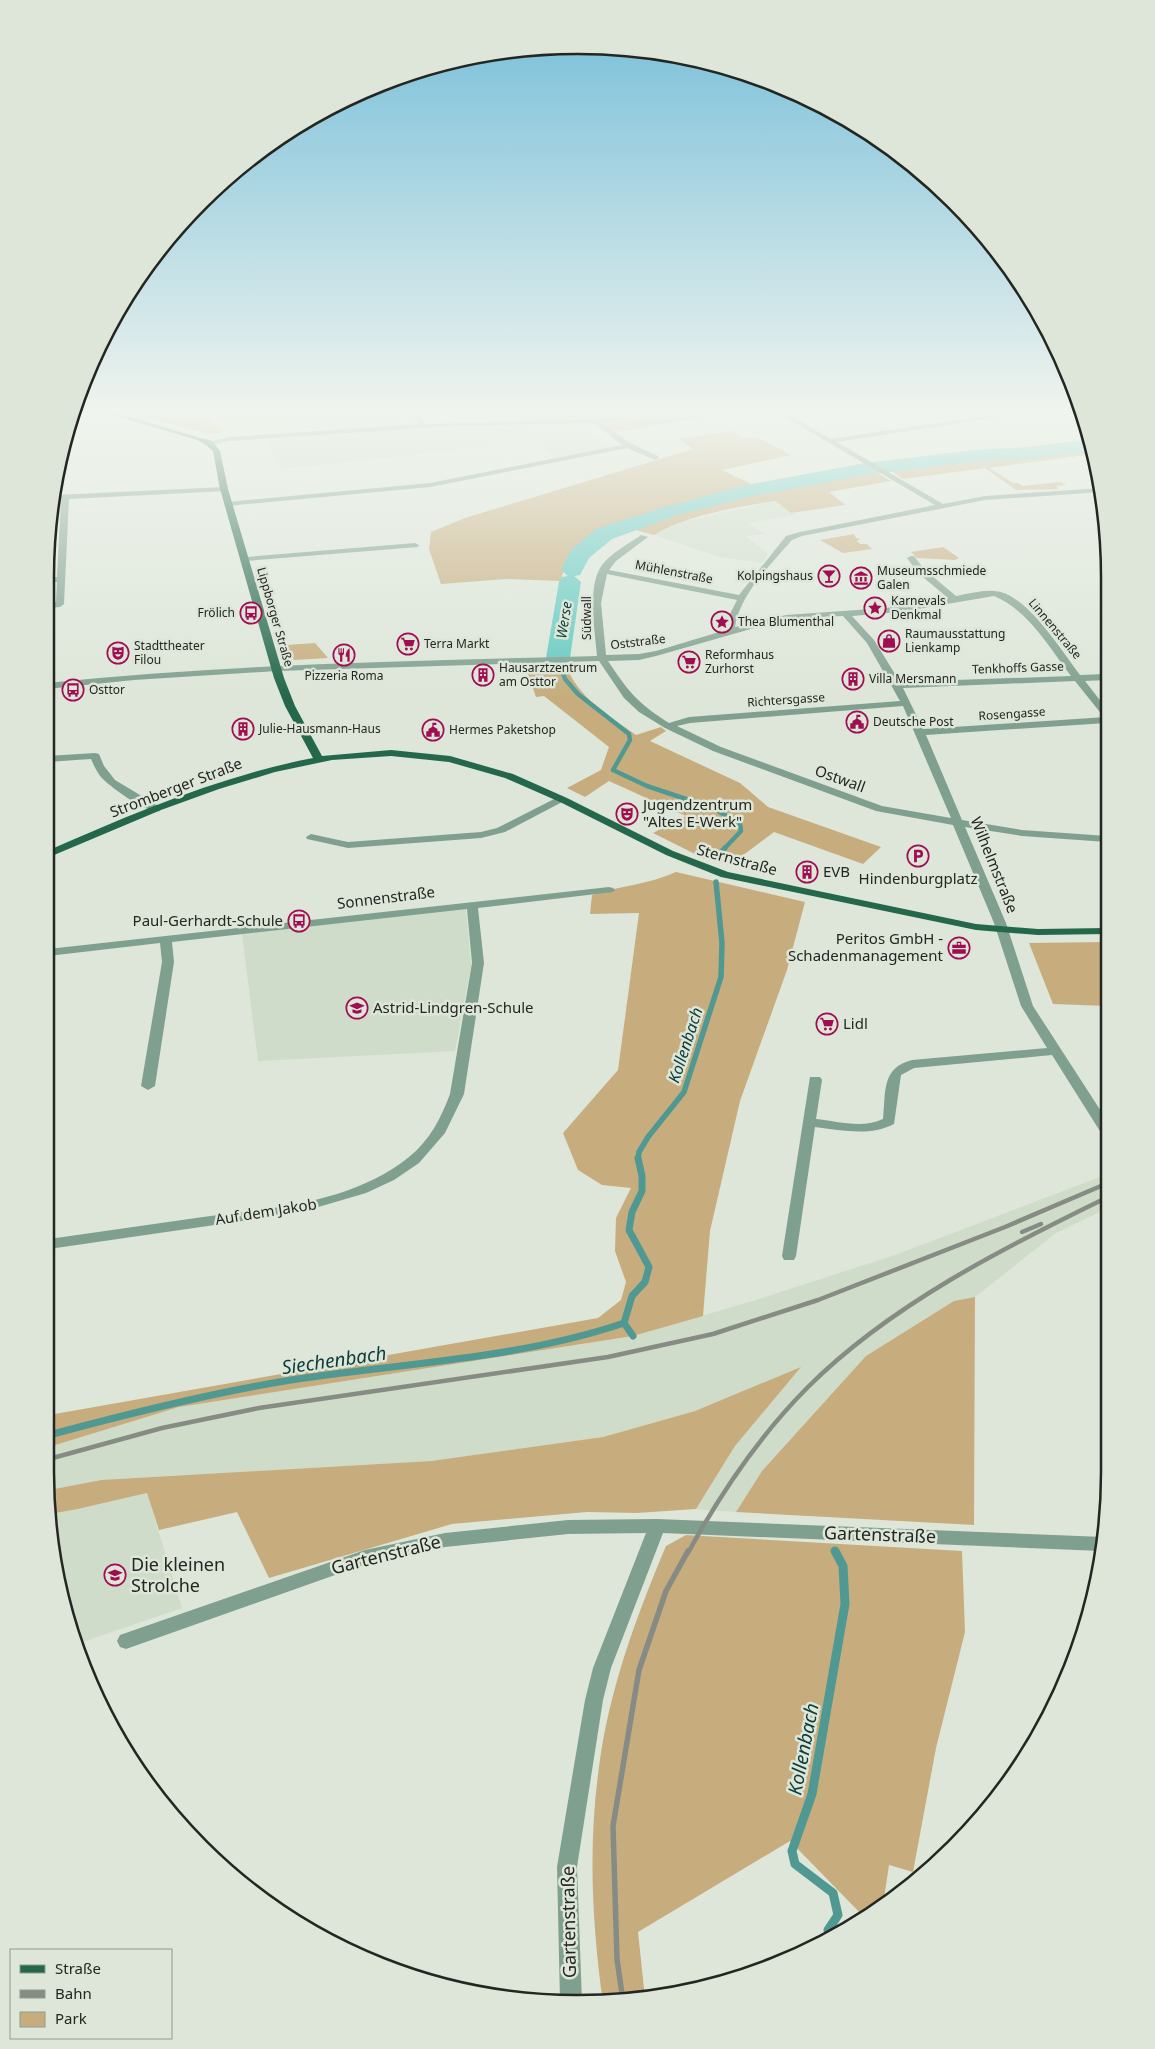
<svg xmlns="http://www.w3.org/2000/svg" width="1155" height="2049" font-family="'Noto Sans',sans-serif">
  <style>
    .built { fill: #cfdcca }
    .green { fill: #c7ad7e }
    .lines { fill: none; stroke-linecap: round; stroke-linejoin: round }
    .stream-far3 { stroke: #509992; stroke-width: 4.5 }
    .stream-far2 { stroke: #509992; stroke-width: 5.5 }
    .stream-far1 { stroke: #509992; stroke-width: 7 }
    .stream { stroke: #509992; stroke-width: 9 }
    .river { fill: #64cac2; fill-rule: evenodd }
    .minor { fill: #80a08f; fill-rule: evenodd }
    .major { fill: #24674b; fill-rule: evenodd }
    .rail-far1 { stroke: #868c83; stroke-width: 4.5 }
    .rail { stroke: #868c83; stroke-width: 5.5 }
    .labels { text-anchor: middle; stroke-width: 5; stroke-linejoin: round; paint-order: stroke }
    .far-poi-label { font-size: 12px; fill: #232621; stroke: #dde6d9; text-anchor: start }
    .far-street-label { font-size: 12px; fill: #232621; stroke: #dde6d9 }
    .far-water-label { font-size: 14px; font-style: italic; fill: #0a3c39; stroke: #dde6d9 }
    .street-label { font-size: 15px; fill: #232621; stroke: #dde6d9 }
    .poi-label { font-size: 15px; fill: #232621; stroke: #dde6d9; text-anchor: start }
    .water-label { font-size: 16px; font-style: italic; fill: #0a3c39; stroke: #dde6d9 }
    .near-street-label { font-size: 18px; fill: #232621; stroke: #dde6d9 }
    .near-poi-label { font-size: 18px; fill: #232621; stroke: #dde6d9; text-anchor: start }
    .near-water-label { font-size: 19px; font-style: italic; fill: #0a3c39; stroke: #dde6d9 }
    .rim { fill: none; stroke: #232621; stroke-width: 2.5 }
  </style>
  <rect width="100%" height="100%" fill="#dde6d9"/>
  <g class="built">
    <path d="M 117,410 L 406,410 L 417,422 L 208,434 Z"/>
    <path d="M 577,423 L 609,447 L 555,458 L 537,441 L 282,469 L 264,439 L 469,426 Z"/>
    <path d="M 776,501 L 795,515 L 749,523 L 764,534 L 746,536 L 768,554 L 762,563 L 720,557 L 654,535 L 681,522 Z"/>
    <path d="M 466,908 L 471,966 L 455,1051 L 258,1061 L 242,934 Z"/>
    <path d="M 1108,1174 L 1108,1208 L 1056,1233 L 975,1297 L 954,1301 L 762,1471 L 736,1512 L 696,1509 L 735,1446 L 800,1368 L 695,1411 L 603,1437 L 431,1461 L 101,1480 L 49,1490 L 49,1447 L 179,1407 L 633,1336 L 756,1300 L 895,1255 Z"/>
    <path d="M 147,1493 L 182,1608 L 74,1645 L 50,1541 L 50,1514 L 78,1509 Z"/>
  </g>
  <g class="green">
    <path d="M 117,410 L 205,410 L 219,433 L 210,434 Z"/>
    <path d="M 611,422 L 654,424 L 658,425 L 616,432 L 605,424 Z"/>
    <path d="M 732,431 L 744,439 L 756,437 L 791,455 L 722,470 L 755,486 L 862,464 L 891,481 L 829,492 L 845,505 L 791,513 L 776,501 C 740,506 684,516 654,535 L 614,524 C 594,539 565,554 561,581 L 506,579 L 441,584 L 429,549 L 431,532 L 465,518 L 693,449 L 679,439 Z"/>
    <path d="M 1089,439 L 1093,454 L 989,468 L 1013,483 L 1018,483 L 1023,486 L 1060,482 L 1066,485 L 1056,486 L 1058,489 L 1016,490 L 985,468 L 903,479 L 884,466 Z"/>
    <path d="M 854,534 L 856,538 L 860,539 L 857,541 L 860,544 L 867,544 L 872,549 L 843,553 L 820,540 Z"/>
    <path d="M 943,547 L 959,558 L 955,560 L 917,558 L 911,552 Z"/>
    <path d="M 315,643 L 328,658 L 294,660 L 287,645 Z"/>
    <path d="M 566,665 C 578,698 608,715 636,735 L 661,727 L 666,731 L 650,741 L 740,783 L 768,807 L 881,847 L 863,864 L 774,832 L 730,865 L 703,858 L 653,833 L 686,816 L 609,781 L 585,797 L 567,788 L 601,770 L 609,747 L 544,696 L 536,697 L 525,666 Z"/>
    <path d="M 676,872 L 805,902 L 787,970 L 740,1101 L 710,1231 L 703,1316 L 633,1336 L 179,1407 L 49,1447 L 49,1415 L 598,1318 L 621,1300 L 626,1282 L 615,1251 L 616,1218 L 631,1188 L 602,1185 L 578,1170 L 563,1133 L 618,1070 L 639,913 L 590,914 L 592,895 C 619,886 650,884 676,872 Z"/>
    <path d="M 1107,942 L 1107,1006 L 1053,1004 L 1029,943 Z"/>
    <path d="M 975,1297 L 974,1525 L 736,1512 L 762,1471 L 866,1356 L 954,1301 Z"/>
    <path d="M 801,1367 L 735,1446 L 696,1509 L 637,1513 L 587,1512 L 452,1524 L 269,1578 L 237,1512 L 159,1530 L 147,1493 L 78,1509 L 50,1514 L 49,1490 L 101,1480 L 431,1461 L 603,1437 L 695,1411 Z"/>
    <path d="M 686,1535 L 962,1551 L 965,1632 L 936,1748 L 913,1872 L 889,1865 L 883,1905 L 865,1918 L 790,1841 L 638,1932 L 645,1998 L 603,2003 C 592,1924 588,1846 599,1767 C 609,1690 636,1617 666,1546 Z"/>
  </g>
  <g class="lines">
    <path class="stream-far3" d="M 558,658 L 565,679 L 578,694 L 629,734 L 630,740 L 613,770 L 647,786 L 713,808 L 740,824 L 741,831 L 724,849"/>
    <g class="stream-far2">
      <path d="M 716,858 L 725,848"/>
      <path d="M 638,1160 L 639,1152 L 648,1137 L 684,1092 L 721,977 L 722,943 L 716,882"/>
    </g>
    <g class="stream-far1">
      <path d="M 624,1323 L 632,1296 L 645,1282 L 649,1267 L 629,1230 L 632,1212 L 642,1191 L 642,1176 L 638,1158"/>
      <path d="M 624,1323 L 633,1336"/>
      <path d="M 49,1435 C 127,1414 206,1394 285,1381 C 398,1363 515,1360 624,1323"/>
    </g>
    <path class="stream" d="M 828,1930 L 838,1915 L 833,1893 L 795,1864 L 792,1851 L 812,1794 L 845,1604 L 843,1566 L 835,1551"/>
    <path class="river" d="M 1089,439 L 1091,451 L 1037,459 L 984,461 L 865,475 L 749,497 L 678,515 L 612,539 L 589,558 L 580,575 L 574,576 L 581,582 L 570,658 L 567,663 L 558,665 L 549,663 L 546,658 L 559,582 L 562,577 L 568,576 L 561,570 L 571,550 L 596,529 L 664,507 L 747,485 L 865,463 L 984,449 L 1037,447 Z"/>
    <g class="minor">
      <path d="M 409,410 L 415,410 L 426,424 L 613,418 L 661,420 L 736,410 L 752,410 L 661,424 L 602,422 L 630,443 L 658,456 L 659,458 L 655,460 L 627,448 L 430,487 L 228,506 L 224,504 L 228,502 L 430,483 L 622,445 L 594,423 L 455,426 L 229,441 L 209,445 L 205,443 L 229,437 L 419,424 Z"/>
      <path d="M 773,410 L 781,410 L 831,439 L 1021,410 L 1036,410 L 1033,412 L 837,442 L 943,504 L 985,496 L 1101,488 L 1102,492 L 985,500 L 802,536 L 792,540 C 771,564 740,594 735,627 L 786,615 L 886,608 L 948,598 L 918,573 L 907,558 L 911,556 L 914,556 L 924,569 L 956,596 C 968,594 982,590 994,591 C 1026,592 1062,652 1080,675 L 1106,674 L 1106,680 L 1085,681 L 1106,708 L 1106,717 L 1103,716 L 1075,681 L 903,688 L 923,729 L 1106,717 L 1106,723 L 926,735 L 962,820 L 1022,830 L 1107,836 L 1107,842 L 1022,836 L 965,827 L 1006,923 L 1033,1006 L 1108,1122 L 1108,1137 L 1103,1136 L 1052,1055 L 914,1068 L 901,1075 L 894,1124 C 869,1137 841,1130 815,1127 L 796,1256 L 794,1260 L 784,1260 L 782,1256 L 810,1077 L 820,1077 L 822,1080 L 816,1119 C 836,1121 863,1129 883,1119 C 886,1092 881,1068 912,1060 L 1047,1048 L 1021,1006 L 994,923 L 953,825 L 876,811 L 713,751 L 665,728 L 639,712 L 624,698 L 599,661 L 277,671 L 134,680 L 47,689 L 47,683 C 230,664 413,661 597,656 C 595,632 588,592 599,570 C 607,555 627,545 641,535 L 648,537 L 616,561 L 609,570 L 739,595 L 786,536 L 800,532 L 935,505 ZM 607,574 L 737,600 L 727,620 L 726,630 L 656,651 L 639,654 L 606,655 L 601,603 ZM 994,596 C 1028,610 1049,647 1071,676 L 900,682 L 874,640 L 852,616 L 900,612 ZM 843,616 L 867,643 L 900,701 L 689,717 L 669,723 C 636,702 629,692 608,661 L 639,660 L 656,656 L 772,623 L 800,618 ZM 903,706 L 951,818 L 882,806 L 721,747 L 677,726 L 690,723 Z"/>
      <path d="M 224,487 L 228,489 L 227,491 L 69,499 L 64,604 L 60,607 L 46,608 L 46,602 L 56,602 L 57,582 L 46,582 L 46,577 L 57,577 L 61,499 L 55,499 L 56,495 Z"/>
      <path d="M 415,543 L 419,545 L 418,547 L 246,561 L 242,559 L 246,557 Z"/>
      <path d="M 95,753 L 99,754 L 104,766 L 115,780 L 160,807 L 160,811 C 147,814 110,787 101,777 C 97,772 94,766 91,759 L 47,762 L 47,756 Z"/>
      <path d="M 560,796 L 564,797 L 564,801 L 505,832 L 481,838 L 348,848 L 307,839 L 306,837 L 311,834 L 348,842 L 481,832 L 497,828 Z"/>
      <path d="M 609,887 L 613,888 L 615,890 L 613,892 L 478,908 L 484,963 L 464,1094 L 445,1133 L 419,1163 L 394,1180 L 366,1193 L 298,1213 L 49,1249 L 49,1239 C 98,1232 147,1225 196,1218 C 267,1209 351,1204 409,1157 C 430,1140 441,1118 450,1094 L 472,963 L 467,909 L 172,942 L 174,962 L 155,1086 L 148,1090 L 141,1086 L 162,962 L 160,943 L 48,956 L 48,949 Z"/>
      <path d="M 657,1519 L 1104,1537 L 1101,1551 L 663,1533 L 611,1668 L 603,1700 L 577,1867 L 582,2002 L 560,2001 L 557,1867 L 585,1700 L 593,1668 L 646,1533 L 568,1534 L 445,1547 L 366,1564 L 126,1649 L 120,1647 L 117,1641 L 120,1635 L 365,1550 L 445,1533 L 568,1520 Z"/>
    </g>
    <path class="major" d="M 96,410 L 106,410 L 201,438 L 212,441 L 220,451 L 228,489 L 284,678 L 295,706 L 322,756 L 391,750 L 450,756 L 513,774 L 567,798 L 673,851 L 728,872 L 976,924 L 1038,929 L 1107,928 L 1107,934 L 1038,935 L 976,930 L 721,877 L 666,855 L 560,802 L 505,778 L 449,762 L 391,756 L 332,760 L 275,772 L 219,789 L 161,810 L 47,858 L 47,851 C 134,813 220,776 313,758 L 285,706 L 274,678 L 220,489 L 213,451 L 206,445 L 197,440 Z"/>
    <g class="rail-far1">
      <path d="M 1022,1232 L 1041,1224"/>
      <path d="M 49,1459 L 162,1428 L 259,1408 L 608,1357 L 713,1334 L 818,1300 L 1005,1227 L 1108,1183"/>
      <path d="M 688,1553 C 720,1494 760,1435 808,1387 C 890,1305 1005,1247 1108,1197"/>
    </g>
    <path class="rail" d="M 623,2001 L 617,1959 L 613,1826 L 639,1670 L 666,1591 L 688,1551"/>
  </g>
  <linearGradient id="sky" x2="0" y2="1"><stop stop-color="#73bdd9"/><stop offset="0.59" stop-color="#f0f4ee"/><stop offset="1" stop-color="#f0f4ee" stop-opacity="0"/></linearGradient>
  <rect width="1155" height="697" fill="url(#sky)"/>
  <defs>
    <g id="bar-ring" transform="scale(1.125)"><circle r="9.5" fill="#dde6d9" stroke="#a10d52" stroke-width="1.5"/><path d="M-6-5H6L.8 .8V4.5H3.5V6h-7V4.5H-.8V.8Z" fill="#a10d52"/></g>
    <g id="museum-ring" transform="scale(1.125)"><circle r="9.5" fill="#dde6d9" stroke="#a10d52" stroke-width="1.5"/><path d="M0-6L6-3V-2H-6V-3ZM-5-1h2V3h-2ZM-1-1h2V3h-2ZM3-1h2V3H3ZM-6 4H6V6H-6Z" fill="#a10d52"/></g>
    <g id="sight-ring" transform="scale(1.125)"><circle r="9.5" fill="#dde6d9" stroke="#a10d52" stroke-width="1.5"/><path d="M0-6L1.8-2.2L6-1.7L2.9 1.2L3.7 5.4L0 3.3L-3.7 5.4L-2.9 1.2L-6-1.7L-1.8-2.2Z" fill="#a10d52"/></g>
    <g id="bus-ring" transform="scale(1.125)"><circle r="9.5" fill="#dde6d9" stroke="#a10d52" stroke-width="1.5"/><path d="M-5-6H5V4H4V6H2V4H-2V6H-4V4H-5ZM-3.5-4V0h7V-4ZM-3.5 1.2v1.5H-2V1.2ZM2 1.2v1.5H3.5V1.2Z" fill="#a10d52"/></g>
    <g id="shop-ring" transform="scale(1.125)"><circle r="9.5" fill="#dde6d9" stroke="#a10d52" stroke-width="1.5"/><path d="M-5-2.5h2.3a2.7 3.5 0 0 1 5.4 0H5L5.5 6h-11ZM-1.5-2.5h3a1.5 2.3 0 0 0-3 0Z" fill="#a10d52"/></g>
    <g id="supermarket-ring" transform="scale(1.125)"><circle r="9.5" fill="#dde6d9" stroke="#a10d52" stroke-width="1.5"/><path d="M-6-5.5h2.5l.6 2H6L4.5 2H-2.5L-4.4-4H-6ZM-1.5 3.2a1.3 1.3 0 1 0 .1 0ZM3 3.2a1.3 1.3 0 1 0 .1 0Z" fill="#a10d52"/></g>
    <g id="theatre-ring" transform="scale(1.125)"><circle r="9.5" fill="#dde6d9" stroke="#a10d52" stroke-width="1.5"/><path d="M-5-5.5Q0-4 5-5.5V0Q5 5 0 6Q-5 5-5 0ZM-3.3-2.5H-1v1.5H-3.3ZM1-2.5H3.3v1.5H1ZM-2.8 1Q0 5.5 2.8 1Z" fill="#a10d52"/></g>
    <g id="restaurant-ring" transform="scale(1.125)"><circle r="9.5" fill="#dde6d9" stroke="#a10d52" stroke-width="1.5"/><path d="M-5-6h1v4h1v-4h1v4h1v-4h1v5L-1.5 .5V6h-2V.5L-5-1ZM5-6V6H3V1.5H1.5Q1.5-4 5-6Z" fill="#a10d52"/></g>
    <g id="building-ring" transform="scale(1.125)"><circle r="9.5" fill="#dde6d9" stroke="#a10d52" stroke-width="1.5"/><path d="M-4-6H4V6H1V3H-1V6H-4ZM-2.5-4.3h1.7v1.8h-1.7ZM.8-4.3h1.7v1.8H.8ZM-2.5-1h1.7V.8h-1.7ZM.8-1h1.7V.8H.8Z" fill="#a10d52"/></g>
    <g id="civic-ring" transform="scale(1.125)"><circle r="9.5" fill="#dde6d9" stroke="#a10d52" stroke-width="1.5"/><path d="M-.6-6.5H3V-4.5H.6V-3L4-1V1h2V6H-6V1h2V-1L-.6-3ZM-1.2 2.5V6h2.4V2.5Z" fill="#a10d52"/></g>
    <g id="parking-ring" transform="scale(1.125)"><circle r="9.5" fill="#dde6d9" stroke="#a10d52" stroke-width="1.5"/><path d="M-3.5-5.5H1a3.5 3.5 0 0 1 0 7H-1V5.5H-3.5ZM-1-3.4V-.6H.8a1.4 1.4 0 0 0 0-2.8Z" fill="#a10d52"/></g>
    <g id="office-ring" transform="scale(1.125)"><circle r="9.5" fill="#dde6d9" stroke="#a10d52" stroke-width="1.5"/><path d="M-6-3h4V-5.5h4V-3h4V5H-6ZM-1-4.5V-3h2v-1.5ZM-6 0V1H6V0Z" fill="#a10d52"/></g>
    <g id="school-ring" transform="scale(1.125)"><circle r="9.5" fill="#dde6d9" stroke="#a10d52" stroke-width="1.5"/><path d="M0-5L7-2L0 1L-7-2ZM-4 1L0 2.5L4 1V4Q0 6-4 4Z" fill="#a10d52"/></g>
  </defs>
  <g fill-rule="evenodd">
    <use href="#bar-ring" x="829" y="576"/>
    <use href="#museum-ring" x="861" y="578"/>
    <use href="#sight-ring" x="875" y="608"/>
    <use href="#bus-ring" x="251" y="613"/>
    <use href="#sight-ring" x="722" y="622"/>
    <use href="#shop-ring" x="889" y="641"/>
    <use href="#supermarket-ring" x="408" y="644"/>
    <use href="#theatre-ring" x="118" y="653"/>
    <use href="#restaurant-ring" x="344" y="655"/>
    <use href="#supermarket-ring" x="689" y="662"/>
    <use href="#building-ring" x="483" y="675"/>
    <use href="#building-ring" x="853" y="679"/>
    <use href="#bus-ring" x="73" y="690"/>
    <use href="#civic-ring" x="857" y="722"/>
    <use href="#building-ring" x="243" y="729"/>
    <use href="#civic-ring" x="433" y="730"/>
    <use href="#theatre-ring" x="627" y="814"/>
    <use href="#parking-ring" x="918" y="856"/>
    <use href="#building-ring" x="807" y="872"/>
    <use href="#bus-ring" x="299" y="921"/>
    <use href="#office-ring" x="959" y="948"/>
    <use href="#school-ring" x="357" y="1008"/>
    <use href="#supermarket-ring" x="827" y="1024"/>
    <use href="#school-ring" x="115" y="1575"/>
  </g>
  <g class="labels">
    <g class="far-poi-label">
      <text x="877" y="575">Museumsschmiede<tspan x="877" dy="14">Galen</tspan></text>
      <text x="813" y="580" text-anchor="end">Kolpingshaus</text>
      <text x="891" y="605">Karnevals<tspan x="891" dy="14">Denkmal</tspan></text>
      <text x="235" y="617" text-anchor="end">Frölich</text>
      <text x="738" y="626">Thea Blumenthal</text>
      <text x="905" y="638">Raumausstattung<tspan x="905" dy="14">Lienkamp</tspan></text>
      <text x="424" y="648">Terra Markt</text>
      <text x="134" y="650">Stadttheater<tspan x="134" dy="14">Filou</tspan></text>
      <text x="705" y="659">Reformhaus<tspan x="705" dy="14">Zurhorst</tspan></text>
      <text x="499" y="672">Hausarztzentrum<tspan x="499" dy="14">am Osttor</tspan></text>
      <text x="344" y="680" text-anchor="middle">Pizzeria Roma</text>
      <text x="869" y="683">Villa Mersmann</text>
      <text x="89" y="694">Osttor</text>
      <text x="873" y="726">Deutsche Post</text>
      <text x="259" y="733">Julie-Hausmann-Haus</text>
      <text x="449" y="734">Hermes Paketshop</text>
    </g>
    <g class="far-street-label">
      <text transform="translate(674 572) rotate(11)" y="4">Mühlenstraße</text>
      <text transform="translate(275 617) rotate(74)" y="4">Lippborger Straße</text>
      <text transform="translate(587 618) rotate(-90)" y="4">Südwall</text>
      <text transform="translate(1055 629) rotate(50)" y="4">Linnenstraße</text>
      <text transform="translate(638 642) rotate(-7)" y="4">Oststraße</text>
      <text transform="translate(1018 668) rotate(-2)" y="4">Tenkhoffs Gasse</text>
      <text transform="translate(786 700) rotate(-4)" y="4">Richtersgasse</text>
      <text transform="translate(1012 714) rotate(-4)" y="4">Rosengasse</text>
    </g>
    <g class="far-water-label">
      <text transform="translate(564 620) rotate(-81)" y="5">Werse</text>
    </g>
    <g class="street-label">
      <text transform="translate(840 779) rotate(20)" y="5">Ostwall</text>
      <text transform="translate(176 788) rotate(-21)" y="5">Stromberger Straße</text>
      <text transform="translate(737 860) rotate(15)" y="5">Sternstraße</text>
      <text transform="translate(994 865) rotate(68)" y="5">Wilhelmstraße</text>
      <text transform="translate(386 898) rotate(-7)" y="5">Sonnenstraße</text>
      <text transform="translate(266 1212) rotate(-9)" y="5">Auf dem Jakob</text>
    </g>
    <g class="poi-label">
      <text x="643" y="810">Jugendzentrum<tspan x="643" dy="17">"Altes E-Werk"</tspan></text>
      <text x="823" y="877">EVB</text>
      <text x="918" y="884" text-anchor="middle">Hindenburgplatz</text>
      <text x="283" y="926" text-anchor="end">Paul-Gerhardt-Schule</text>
      <text x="943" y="944" text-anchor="end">Peritos GmbH -<tspan x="943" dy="17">Schadenmanagement</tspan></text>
      <text x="373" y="1013">Astrid-Lindgren-Schule</text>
      <text x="843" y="1029">Lidl</text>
    </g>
    <g class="water-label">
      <text transform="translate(685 1045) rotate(-72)" y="6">Kollenbach</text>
    </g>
    <g class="near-street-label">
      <text transform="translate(880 1535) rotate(2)" y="6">Gartenstraße</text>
      <text transform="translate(386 1555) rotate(-14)" y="6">Gartenstraße</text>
      <text transform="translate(569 1922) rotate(-91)" y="6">Gartenstraße</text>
    </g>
    <g class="near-poi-label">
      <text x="131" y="1571">Die kleinen<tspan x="131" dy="21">Strolche</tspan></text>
    </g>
    <g class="near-water-label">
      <text transform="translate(334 1360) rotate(-8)" y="7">Siechenbach</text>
      <text transform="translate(803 1749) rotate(-79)" y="7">Kollenbach</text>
    </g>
  </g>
  <path d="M0 0H1155V2049H0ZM577 54H578A523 523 0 0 1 1101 577V1472A523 523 0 0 1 578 1995H577A523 523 0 0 1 54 1472V577A523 523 0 0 1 577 54Z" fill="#dde6d9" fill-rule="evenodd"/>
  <path class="rim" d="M577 54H578A523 523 0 0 1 1101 577V1472A523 523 0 0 1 578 1995H577A523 523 0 0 1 54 1472V577A523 523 0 0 1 577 54Z"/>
  <rect x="10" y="1949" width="162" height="90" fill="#dde6d9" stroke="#93998f"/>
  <rect x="20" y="1965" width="25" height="8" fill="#24674b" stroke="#93998f"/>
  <text x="55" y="1974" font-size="15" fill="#232621">Straße</text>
  <rect x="20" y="1990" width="25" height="8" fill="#868c83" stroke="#93998f"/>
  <text x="55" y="1999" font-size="15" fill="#232621">Bahn</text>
  <rect x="20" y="2012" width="25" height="15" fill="#c7ad7e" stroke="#93998f"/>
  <text x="55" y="2024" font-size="15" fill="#232621">Park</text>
</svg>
